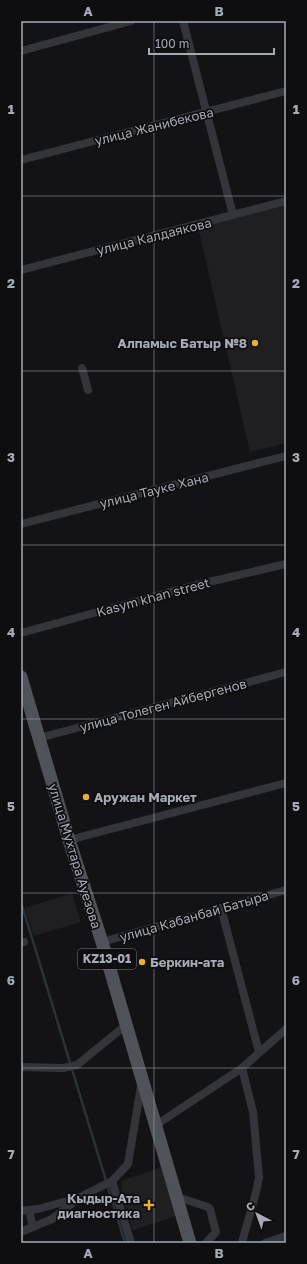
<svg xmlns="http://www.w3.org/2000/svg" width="307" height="1264" font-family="'Golos Text',sans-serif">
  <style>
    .built { fill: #1f1f22 }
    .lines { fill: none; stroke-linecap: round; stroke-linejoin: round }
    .stream { stroke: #2a3238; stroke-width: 2.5 }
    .street { stroke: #34353a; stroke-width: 8 }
    .primary { stroke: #505259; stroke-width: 13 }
    .grid { fill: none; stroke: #a5aab5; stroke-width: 1; stroke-opacity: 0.55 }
    .poi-dot { fill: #ecae34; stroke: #0e0e10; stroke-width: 1.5 }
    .labels { text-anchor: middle; stroke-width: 3.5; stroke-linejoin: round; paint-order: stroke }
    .shield { fill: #0e0e10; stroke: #787b84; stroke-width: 1 }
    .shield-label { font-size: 12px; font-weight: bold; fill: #a5aab5 }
    .street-label { font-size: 13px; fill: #a5aab5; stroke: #0e0e10 }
    .poi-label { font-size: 13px; font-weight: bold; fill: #a5aab5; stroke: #0e0e10; text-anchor: end }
    .neatline { fill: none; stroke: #a5aab5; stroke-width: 1.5 }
    .grid-label { font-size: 13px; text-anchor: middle; font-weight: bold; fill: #a5aab5 }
  </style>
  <rect width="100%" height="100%" fill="#131315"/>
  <g class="built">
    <path d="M 286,204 L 286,443 L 250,452 L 198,227 Z"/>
    <path d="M 72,893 L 81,922 L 34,936 L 25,908 Z"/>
    <path d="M 161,1167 L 176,1216 L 133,1230 L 121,1193 L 122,1181 Z"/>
  </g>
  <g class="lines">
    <path class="stream" d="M 21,902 L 125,1243"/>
    <g class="street">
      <path d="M 183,21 L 233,215"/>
      <path d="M 21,51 L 131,21"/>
      <path d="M 21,160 L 286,91"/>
      <path d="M 21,270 L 286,201"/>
      <path d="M 82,368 L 88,390"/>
      <path d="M 21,524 L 286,456"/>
      <path d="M 21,633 L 196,585 L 286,564"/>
      <path d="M 39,738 L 286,672"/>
      <path d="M 69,840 L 286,783"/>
      <path d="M 221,908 L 259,1052"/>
      <path d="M 21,942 L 24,942"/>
      <path d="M 102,942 L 286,890"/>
      <path d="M 21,1067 L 63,1068 L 77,1065 L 126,1025"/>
      <path d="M 156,1125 L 242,1068 L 286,1029"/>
      <path d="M 112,1181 L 131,1243"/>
      <path d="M 177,1197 L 208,1207 L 210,1209 L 216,1232 L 206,1243"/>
      <path d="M 29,1210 L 33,1227"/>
      <path d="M 21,1211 L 38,1209 L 78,1198 L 112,1181 L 128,1164 L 141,1086"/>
      <path d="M 21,1232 L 52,1219 L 75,1201"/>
      <path d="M 242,1243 C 247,1221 256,1199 259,1177 L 253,1112 L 242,1068"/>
      <path d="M 265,1243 L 286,1236"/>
    </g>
    <path class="primary" d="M 21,677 L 69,840 L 102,942 L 190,1243"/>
  </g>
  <path class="grid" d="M 154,21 L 154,1243M 21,196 L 286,196M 21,371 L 286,371M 21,545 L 286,545M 21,719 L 286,719M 21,893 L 286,893M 21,1068 L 286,1068"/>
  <g class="poi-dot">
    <circle cx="255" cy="343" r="4"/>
    <circle cx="86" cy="797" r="4"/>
    <circle cx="142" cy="962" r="4"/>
    <path d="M147 1199h4v4h4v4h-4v4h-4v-4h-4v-4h4z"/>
  </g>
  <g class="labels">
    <rect class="shield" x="78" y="949" width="58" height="20" rx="3"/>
    <g class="shield-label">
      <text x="107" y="963">KZ13-01</text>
    </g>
    <g class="street-label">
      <text transform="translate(154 126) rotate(-14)" y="5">улица Жанибекова</text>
      <text transform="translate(154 236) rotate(-14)" y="5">улица Калдаякова</text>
      <text transform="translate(154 490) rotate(-14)" y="5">улица Тауке Хана</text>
      <text transform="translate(153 597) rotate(-15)" y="5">Kasym khan street</text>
      <text transform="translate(163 705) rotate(-15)" y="5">улица Толеген Айбергенов</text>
      <text transform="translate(75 856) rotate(73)" y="5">улица Мухтара Ауезова</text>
      <text transform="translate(194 916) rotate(-16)" y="5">улица Кабанбай Батыра</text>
    </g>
    <g class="poi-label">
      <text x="247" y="348">Алпамыс Батыр №8</text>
      <text x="94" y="802" text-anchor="start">Аружан Маркет</text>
      <text x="150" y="967" text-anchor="start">Беркин-ата</text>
      <text x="140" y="1203">Кыдыр-Ата<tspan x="140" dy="15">диагностика</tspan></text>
    </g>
  </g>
  <rect width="307" height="1264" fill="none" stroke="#0e0e10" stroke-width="44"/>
  <g transform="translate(257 1214) rotate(319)" stroke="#0e0e10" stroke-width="3" paint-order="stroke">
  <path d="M0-3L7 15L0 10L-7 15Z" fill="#a5aab5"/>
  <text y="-6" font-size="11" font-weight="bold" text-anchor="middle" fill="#a5aab5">С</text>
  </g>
  <path d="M149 48v6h125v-6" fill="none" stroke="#a5aab5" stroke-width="2"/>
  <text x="155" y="48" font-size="12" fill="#a5aab5" stroke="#0e0e10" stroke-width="3" paint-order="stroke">100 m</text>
  <rect x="22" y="22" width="263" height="1220" class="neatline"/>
  <g class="grid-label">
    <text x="88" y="16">A</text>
    <text x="219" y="16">B</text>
    <text x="11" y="114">1</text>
    <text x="296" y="114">1</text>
    <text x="11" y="288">2</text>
    <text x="296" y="288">2</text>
    <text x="11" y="462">3</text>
    <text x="296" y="462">3</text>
    <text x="11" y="637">4</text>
    <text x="296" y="637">4</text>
    <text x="11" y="811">5</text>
    <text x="296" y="811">5</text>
    <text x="11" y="985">6</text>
    <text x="296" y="985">6</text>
    <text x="11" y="1159">7</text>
    <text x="296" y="1159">7</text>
    <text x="88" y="1258">A</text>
    <text x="219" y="1258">B</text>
  </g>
</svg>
